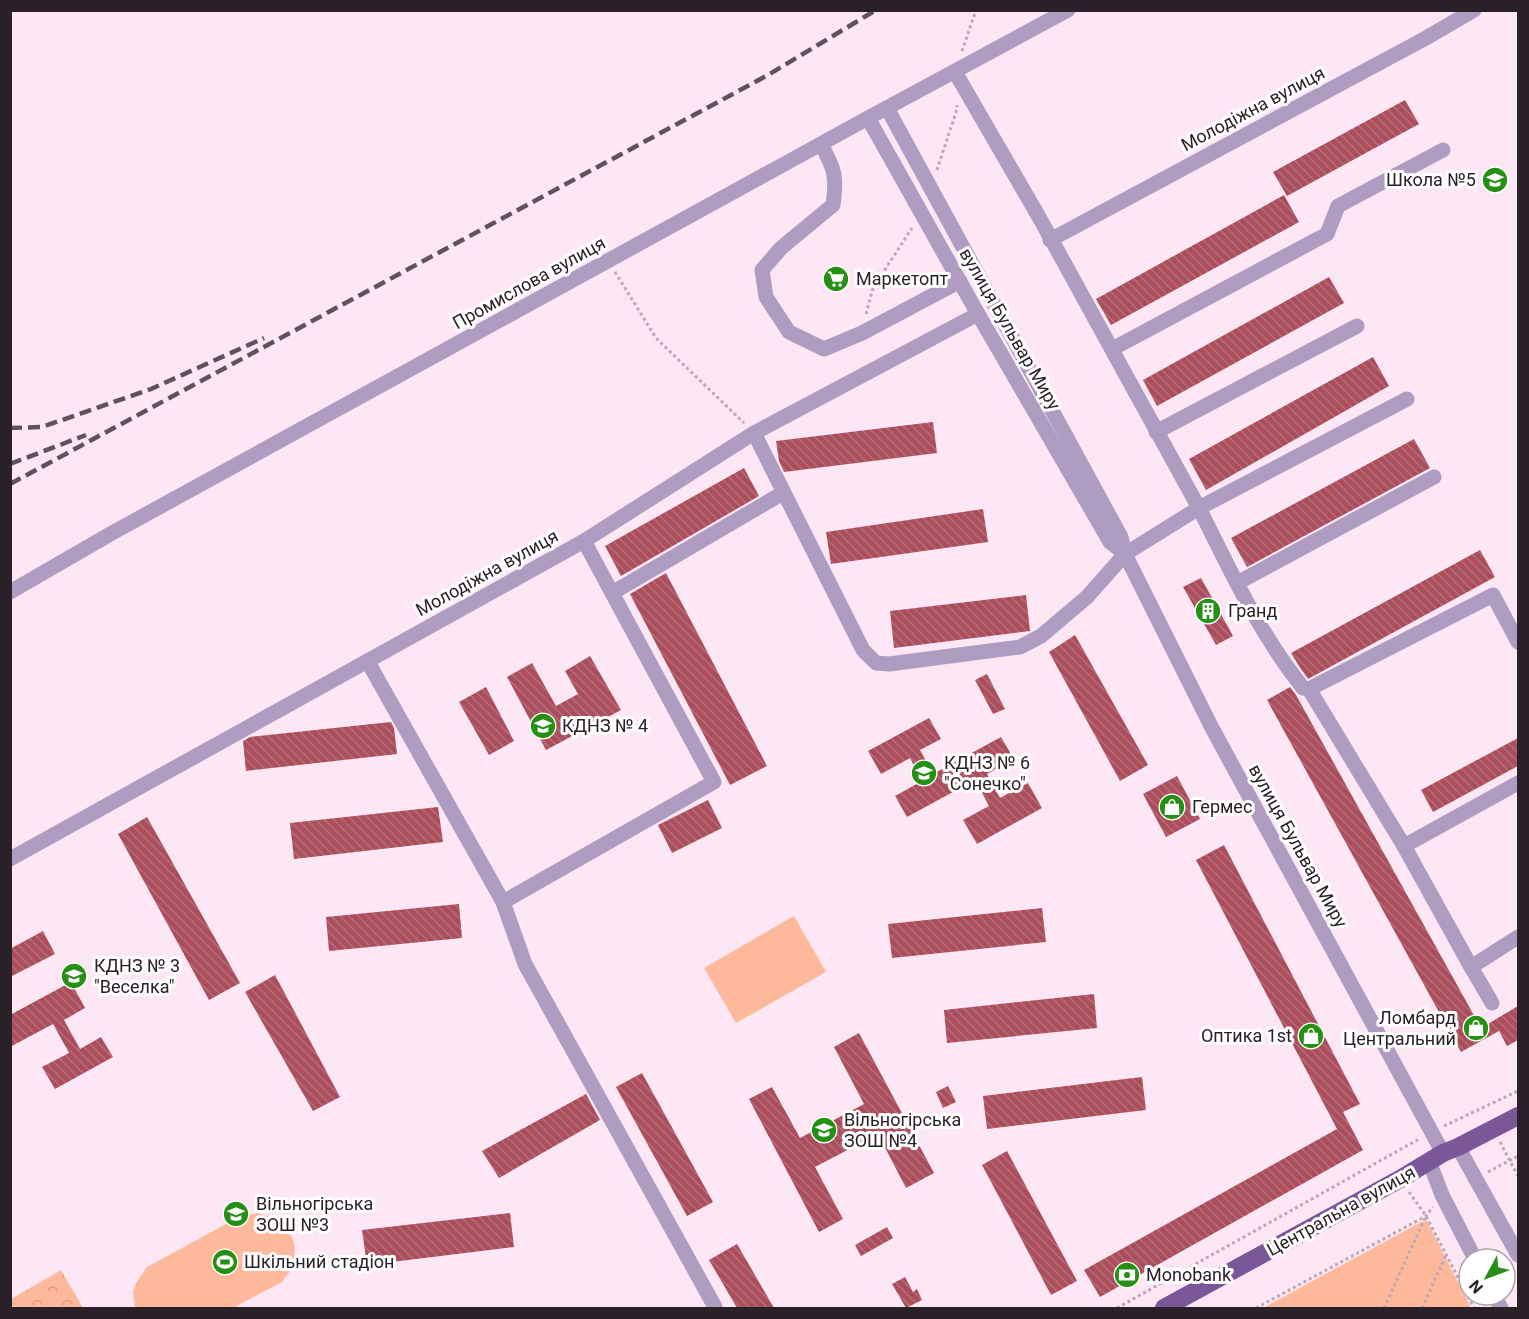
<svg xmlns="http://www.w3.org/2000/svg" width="1529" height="1319" font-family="Roboto,sans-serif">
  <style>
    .green { fill: #feb99c }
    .park { fill: url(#park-crowns) }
    .building { fill: url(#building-back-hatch) }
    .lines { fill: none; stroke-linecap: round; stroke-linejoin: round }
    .path { stroke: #bba9b5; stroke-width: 3; stroke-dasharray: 3 3; stroke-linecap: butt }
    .minor { stroke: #ae9cc1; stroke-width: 15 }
    .major { stroke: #795798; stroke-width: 18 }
    .rail { stroke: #5f525b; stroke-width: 4.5; stroke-dasharray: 12 6; stroke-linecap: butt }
    .labels { text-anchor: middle; stroke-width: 6; stroke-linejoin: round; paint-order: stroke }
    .street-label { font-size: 18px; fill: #2a2027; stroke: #fff }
    .poi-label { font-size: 18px; fill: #2a2027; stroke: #fff; text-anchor: start }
  </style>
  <defs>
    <pattern id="park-crowns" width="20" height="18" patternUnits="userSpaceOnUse" patternTransform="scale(1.5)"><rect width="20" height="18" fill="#feb99c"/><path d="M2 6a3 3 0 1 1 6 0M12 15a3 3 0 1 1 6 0" fill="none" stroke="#da9f86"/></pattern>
    <pattern id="building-back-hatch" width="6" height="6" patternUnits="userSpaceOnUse" patternTransform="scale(1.5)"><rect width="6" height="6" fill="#ac4d5c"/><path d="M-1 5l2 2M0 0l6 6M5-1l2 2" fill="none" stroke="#b26e79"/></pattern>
  </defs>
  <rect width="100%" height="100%" fill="#fde7f5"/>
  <g class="green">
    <path d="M 794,916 L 826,972 L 736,1023 L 704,968 Z"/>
    <path d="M 257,1213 L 275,1218 L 283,1223 L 293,1239 L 295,1248 L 293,1267 L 282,1282 L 233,1308 L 135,1308 L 133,1292 L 136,1283 L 147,1267 L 239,1217 Z"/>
    <path d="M 1427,1221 L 1471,1308 L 1263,1308 L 1421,1222 Z"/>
  </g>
  <path class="park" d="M 61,1270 L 83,1308 L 11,1308 L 11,1299 Z"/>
  <g class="building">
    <path d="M 1405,100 L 1419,124 L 1287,196 L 1273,172 Z"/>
    <path d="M 1284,195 L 1299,222 L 1111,325 L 1096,299 Z"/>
    <path d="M 1329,277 L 1344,303 L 1157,406 L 1143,380 Z"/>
    <path d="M 1373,357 L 1389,386 L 1206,490 L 1189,459 Z"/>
    <path d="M 933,422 L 937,453 L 784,472 L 779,461 L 776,441 Z"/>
    <path d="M 1414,439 L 1430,468 L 1247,567 L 1231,538 Z"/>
    <path d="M 744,468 L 759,496 L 621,576 L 605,546 Z"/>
    <path d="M 983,509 L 988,542 L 831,564 L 826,532 Z"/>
    <path d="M 1480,550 L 1495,577 L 1308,679 L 1299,666 L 1291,653 Z"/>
    <path d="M 666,573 L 767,766 L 730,785 L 630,594 Z"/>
    <path d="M 1201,578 L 1233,636 L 1216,645 L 1183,587 Z"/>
    <path d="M 1026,595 L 1030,631 L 894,648 L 890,611 Z"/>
    <path d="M 1075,635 L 1148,765 L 1120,781 L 1049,652 Z"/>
    <path d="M 590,656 L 621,710 L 546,750 L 507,677 L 532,663 L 556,706 L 578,694 L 565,671 Z"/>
    <path d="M 987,674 L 1005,709 L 993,714 L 975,680 Z"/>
    <path d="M 486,687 L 514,741 L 489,755 L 459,702 Z"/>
    <path d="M 1290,687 L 1296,695 L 1481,1028 L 1518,1006 L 1518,1040 L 1507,1046 L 1499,1031 L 1461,1052 L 1267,700 Z"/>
    <path d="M 929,718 L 941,739 L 920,750 L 933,774 L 1001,737 L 1014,759 L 987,774 L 1000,798 L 1028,783 L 1042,808 L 977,844 L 963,820 L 989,806 L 975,780 L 907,817 L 895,796 L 922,781 L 910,758 L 881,774 L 868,751 Z"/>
    <path d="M 391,722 L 394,728 L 397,754 L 246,771 L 243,741 L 250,737 Z"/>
    <path d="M 1518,738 L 1518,766 L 1433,812 L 1421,790 Z"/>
    <path d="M 1177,776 L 1200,819 L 1166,837 L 1143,794 Z"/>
    <path d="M 708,800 L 722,828 L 672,853 L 658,825 Z"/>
    <path d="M 438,807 L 443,842 L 294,859 L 290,823 Z"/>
    <path d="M 147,817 L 240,983 L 209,1000 L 118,834 Z"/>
    <path d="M 1224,845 L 1360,1104 L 1343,1112 L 1363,1150 L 1100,1297 L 1084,1270 L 1337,1129 L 1196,860 Z"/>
    <path d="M 459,904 L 462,938 L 329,951 L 326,917 Z"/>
    <path d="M 1042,908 L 1046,942 L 892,958 L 888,924 Z"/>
    <path d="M 43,931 L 55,954 L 10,977 L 10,949 Z"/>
    <path d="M 275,975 L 340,1097 L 313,1111 L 245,992 Z"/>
    <path d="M 71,982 L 85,1008 L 64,1020 L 80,1049 L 101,1037 L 113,1057 L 55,1089 L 42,1067 L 69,1053 L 53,1024 L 10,1047 L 10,1015 Z"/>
    <path d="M 1094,994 L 1097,1028 L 947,1043 L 944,1010 Z"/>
    <path d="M 859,1033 L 934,1173 L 906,1188 L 878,1134 L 815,1167 L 843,1219 L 819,1232 L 749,1099 L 772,1087 L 800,1138 L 864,1104 L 834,1047 Z"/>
    <path d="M 642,1073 L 713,1202 L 687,1216 L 616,1087 Z"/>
    <path d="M 1142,1077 L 1146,1110 L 987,1129 L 983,1096 Z"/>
    <path d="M 948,1086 L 956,1102 L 943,1108 L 936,1092 Z"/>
    <path d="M 586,1094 L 600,1120 L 499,1178 L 482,1151 Z"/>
    <path d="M 1007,1151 L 1077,1281 L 1051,1295 L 982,1165 Z"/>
    <path d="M 510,1213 L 514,1247 L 367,1265 L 362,1230 Z"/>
    <path d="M 887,1227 L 893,1238 L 861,1256 L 855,1245 Z"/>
    <path d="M 737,1244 L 774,1308 L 737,1308 L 709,1260 Z"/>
    <path d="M 905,1277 L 913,1292 L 917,1289 L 922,1300 L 906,1308 L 892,1284 Z"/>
  </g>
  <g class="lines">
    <g class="path">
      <path d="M 962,51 L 976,10"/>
      <path d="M 937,170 L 957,109 L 957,105"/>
      <path d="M 615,272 L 656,338 L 744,423"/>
      <path d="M 866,314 L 873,288 L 912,228"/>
      <path d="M 1444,1126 L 1518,1091"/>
      <path d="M 1500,1142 L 1518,1176"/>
      <path d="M 1488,1172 L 1518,1156"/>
      <path d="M 1409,1192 L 1426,1216 L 1474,1308"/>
      <path d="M 1117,1308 L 1419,1139"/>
      <path d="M 1256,1308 L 1426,1216 L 1433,1207"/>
      <path d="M 1384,1308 L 1425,1218"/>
      <path d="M 1422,1308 L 1446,1255"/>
    </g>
    <g class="minor">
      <path d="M 887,108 L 1121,537 L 1125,554 L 1212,728 L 1443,1153"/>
      <path d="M 868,118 L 978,314 L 1110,542 L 1125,554"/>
      <path d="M 821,144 C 835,170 837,176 833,205 L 781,248 L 762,270 L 766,297 L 789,332 L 824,349 L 862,333 L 960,281"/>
      <path d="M 1050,240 L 1426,38 L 1474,10"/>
      <path d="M 1112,349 L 1327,234 L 1338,206 L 1443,150"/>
      <path d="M 1407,399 L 1199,508 C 1230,570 1259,633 1303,688 L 1309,689 L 1404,846 L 1471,967 L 1518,937"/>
      <path d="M 1156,432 L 1357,326"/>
      <path d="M 754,433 L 863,650 L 876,663 L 889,664 L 1020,647 L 1041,636 L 1087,597 L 1125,554 L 1199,508 L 1039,217 L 955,72"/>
      <path d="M 1237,583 L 1434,477"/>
      <path d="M 10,592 L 112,533 L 868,118 L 1068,10"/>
      <path d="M 612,593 L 783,493"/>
      <path d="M 368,662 L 503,902 L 525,964 L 715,1307"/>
      <path d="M 1309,689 L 1493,595 L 1518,642"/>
      <path d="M 1404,846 L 1518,783"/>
      <path d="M 10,859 L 584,541 L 754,433 L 978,314"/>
      <path d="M 503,902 L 714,782 L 584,541"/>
      <path d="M 1471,967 L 1492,1003"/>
      <path d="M 1458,1147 L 1518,1255"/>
      <path d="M 1429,1161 L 1442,1195 L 1475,1259"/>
      <path d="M 1494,1295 L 1501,1308"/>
    </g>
    <path class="major" d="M 1164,1308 L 1400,1179 L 1443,1153 L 1458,1147 L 1518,1116"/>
    <g class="rail">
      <path d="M 10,428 L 42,427 L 151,389 L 264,338"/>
      <path d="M 10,464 L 86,435"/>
      <path d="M 10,484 L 768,75 L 876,10"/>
    </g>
  </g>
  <defs>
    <g id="school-disc" transform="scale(1.35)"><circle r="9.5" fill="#259015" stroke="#fff"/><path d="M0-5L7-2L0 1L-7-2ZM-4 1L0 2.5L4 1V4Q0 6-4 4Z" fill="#fff"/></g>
    <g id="supermarket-disc" transform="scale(1.35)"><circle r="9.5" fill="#259015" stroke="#fff"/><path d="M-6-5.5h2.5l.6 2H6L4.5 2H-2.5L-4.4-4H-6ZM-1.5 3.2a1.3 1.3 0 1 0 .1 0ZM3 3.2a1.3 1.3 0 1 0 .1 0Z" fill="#fff"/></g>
    <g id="building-disc" transform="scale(1.35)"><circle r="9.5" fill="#259015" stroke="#fff"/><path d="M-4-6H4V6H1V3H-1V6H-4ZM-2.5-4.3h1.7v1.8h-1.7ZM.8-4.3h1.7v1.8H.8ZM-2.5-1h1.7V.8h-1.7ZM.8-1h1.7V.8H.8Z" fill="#fff"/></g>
    <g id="shop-disc" transform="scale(1.35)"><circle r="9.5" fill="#259015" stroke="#fff"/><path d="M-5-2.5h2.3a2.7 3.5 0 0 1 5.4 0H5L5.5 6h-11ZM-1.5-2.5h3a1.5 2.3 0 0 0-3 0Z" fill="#fff"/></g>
    <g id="stadium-disc" transform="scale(1.35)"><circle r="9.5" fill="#259015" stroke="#fff"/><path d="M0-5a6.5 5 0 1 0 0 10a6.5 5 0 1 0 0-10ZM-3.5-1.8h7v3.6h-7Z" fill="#fff"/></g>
    <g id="bank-disc" transform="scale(1.35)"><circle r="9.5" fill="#259015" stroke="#fff"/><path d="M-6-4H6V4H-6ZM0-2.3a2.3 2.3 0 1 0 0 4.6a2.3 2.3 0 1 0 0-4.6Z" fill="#fff"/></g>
  </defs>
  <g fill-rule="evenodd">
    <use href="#school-disc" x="1495" y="180"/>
    <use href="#supermarket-disc" x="836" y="279"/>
    <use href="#building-disc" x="1208" y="611"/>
    <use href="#school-disc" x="543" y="726"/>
    <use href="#school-disc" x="924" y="773"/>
    <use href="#shop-disc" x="1172" y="807"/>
    <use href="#school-disc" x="74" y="976"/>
    <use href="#shop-disc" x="1476" y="1028"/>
    <use href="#shop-disc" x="1311" y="1036"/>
    <use href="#school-disc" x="824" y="1130"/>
    <use href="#school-disc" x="236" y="1214"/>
    <use href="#stadium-disc" x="225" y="1262"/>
    <use href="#bank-disc" x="1127" y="1275"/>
  </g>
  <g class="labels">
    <g class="street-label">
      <text transform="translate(1253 109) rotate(-28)" y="6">Молодіжна вулиця</text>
      <text transform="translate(529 283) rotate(-29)" y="6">Промислова вулиця</text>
      <text transform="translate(1010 329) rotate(60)" y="6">вулиця Бульвар Миру</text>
      <text transform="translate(487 573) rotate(-29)" y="6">Молодіжна вулиця</text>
      <text transform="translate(1298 846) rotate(61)" y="6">вулиця Бульвар Миру</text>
      <text transform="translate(1341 1211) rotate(-29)" y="6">Центральна вулиця</text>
    </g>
    <g class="poi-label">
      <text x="1476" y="186" text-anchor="end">Школа №5</text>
      <text x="856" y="285">Маркетопт</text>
      <text x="1228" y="617">Гранд</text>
      <text x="562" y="732">КДНЗ № 4</text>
      <text x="944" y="769">КДНЗ № 6<tspan x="944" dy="21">"Сонечко"</tspan></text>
      <text x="1192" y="813">Гермес</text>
      <text x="94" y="972">КДНЗ № 3<tspan x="94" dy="21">"Веселка"</tspan></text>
      <text x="1456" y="1024" text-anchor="end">Ломбард<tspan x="1456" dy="21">Центральний</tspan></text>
      <text x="1292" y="1042" text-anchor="end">Оптика 1st</text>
      <text x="844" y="1126">Вільногірська<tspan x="844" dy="21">ЗОШ №4</tspan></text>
      <text x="256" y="1210">Вільногірська<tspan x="256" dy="21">ЗОШ №3</tspan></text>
      <text x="244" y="1268">Шкільний стадіон</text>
      <text x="1146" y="1281">Monobank</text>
    </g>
  </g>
  <rect width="1529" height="1319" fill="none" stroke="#2a2027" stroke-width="24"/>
  <g transform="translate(1487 1277) rotate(229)"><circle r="28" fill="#ffffff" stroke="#aaa6a9" stroke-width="1.5"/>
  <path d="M0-4.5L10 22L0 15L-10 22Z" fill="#259015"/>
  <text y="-9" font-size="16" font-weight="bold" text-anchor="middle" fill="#2a2027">N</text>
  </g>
</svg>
